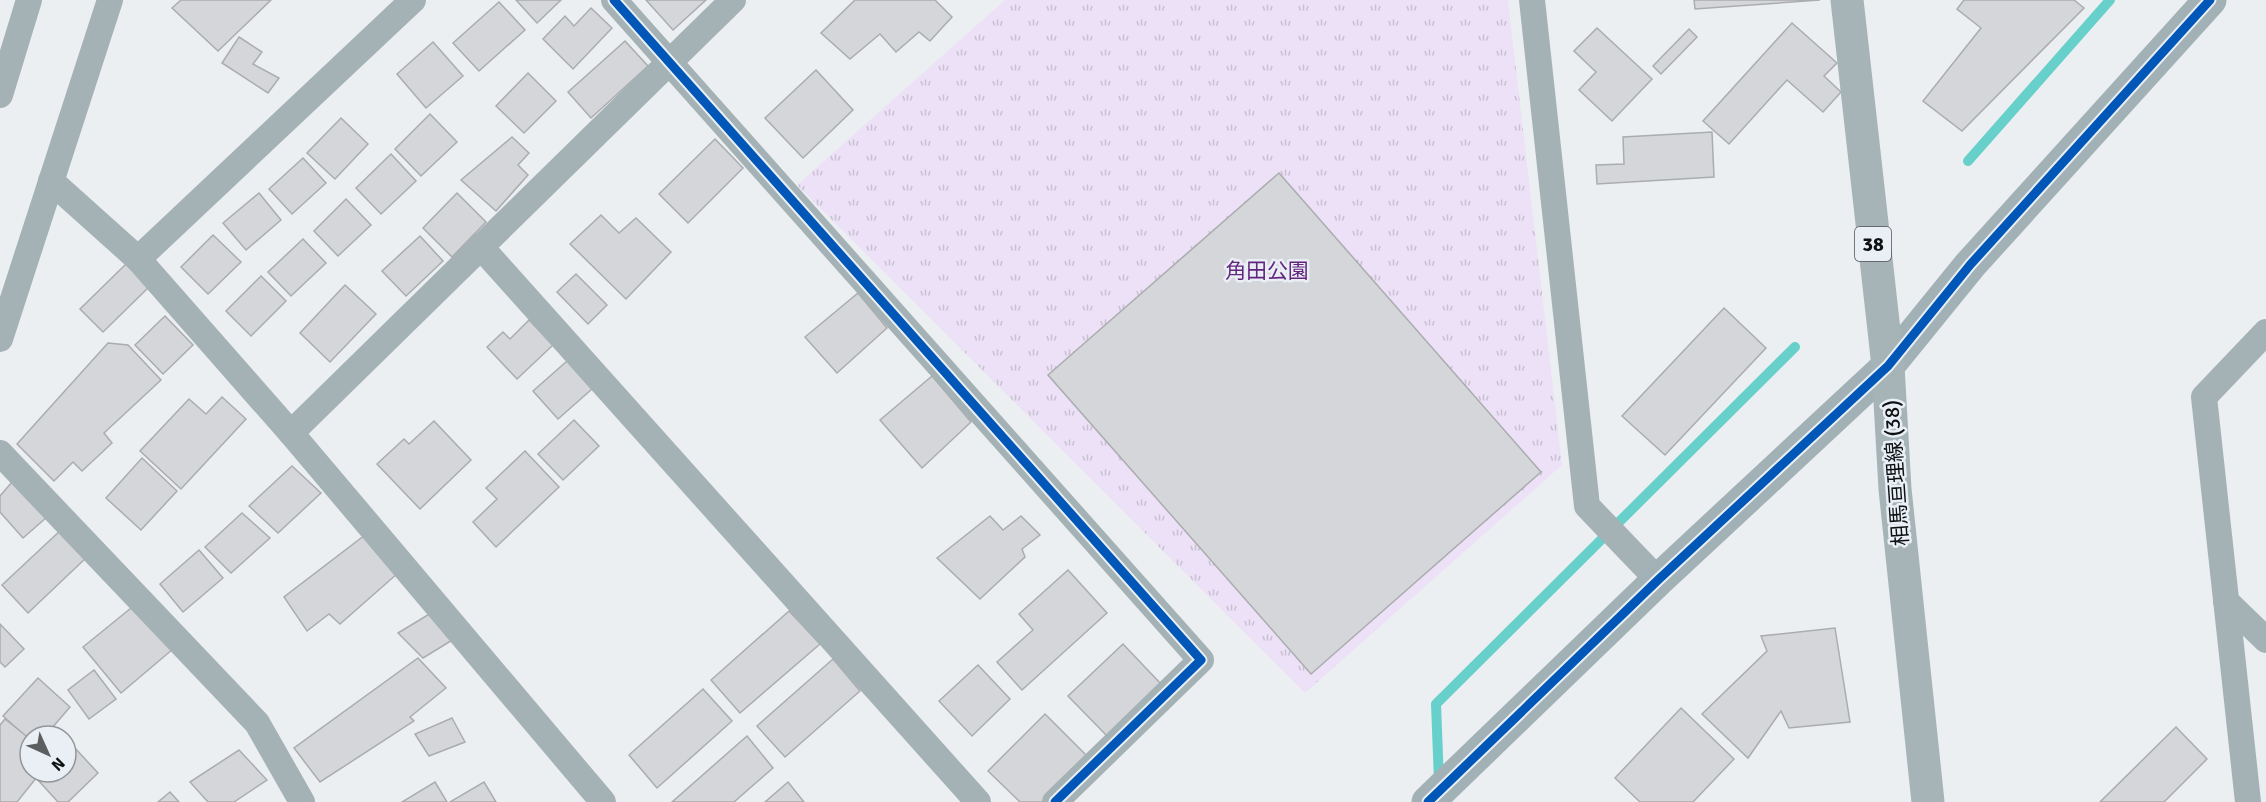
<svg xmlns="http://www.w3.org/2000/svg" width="2266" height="802" font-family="Signika,'Noto Sans JP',sans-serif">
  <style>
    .park { fill: url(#park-tufts) }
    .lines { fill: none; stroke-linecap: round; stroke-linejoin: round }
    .stream { stroke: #67d0ca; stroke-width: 10 }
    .building { fill: #d5d6d9; stroke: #abacaf; stroke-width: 1.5 }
    .street { stroke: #a4b2b6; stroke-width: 26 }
    .secondary { stroke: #a1b1b6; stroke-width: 33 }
    .primary { stroke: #a6b4b8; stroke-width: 33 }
    .cycleway-casing { stroke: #e9eff5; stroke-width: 13 }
    .cycleway { stroke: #0057b8; stroke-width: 9 }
    .labels { text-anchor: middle; stroke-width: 5; stroke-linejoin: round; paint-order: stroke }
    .shield { fill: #e9eff5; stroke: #505356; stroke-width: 1.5 }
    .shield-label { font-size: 20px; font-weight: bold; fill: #0e1012 }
    .park-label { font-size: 21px; fill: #63267f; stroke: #e9eff5 }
    .street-label { font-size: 21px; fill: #0e1012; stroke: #e9eff5 }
  </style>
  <defs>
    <pattern id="park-tufts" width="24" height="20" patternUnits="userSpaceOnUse" patternTransform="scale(1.5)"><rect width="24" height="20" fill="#ece1f6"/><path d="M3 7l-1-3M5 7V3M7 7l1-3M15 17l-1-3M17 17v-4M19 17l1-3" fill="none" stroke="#c9c0d2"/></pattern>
  </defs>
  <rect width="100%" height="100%" fill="#eceff2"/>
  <path class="park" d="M 1005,0 L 1508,0 L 1562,465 L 1305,693 L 797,185 Z"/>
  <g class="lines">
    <g class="stream">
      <path d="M 1968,161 L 2110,0"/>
      <path d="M 1439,782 L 1436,704 L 1795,347"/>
    </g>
  </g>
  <g class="building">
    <path d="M 181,0 L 271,0 L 218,51 L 172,8 Z"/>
    <path d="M 516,0 L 561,0 L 537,23 Z"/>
    <path d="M 646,0 L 706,0 L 673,30 Z"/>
    <path d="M 855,0 L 935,0 L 952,17 L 930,41 L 919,32 L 896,52 L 880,34 L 850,59 L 821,33 Z"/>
    <path d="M 1694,0 L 1820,0 L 1695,9 Z"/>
    <path d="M 1964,0 L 2074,0 L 2084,8 L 1962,131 L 1923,101 L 1981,28 L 1957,9 Z"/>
    <path d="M 499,2 L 525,30 L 479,71 L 453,43 Z"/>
    <path d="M 591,8 L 612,28 L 573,69 L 543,39 L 565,16 L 574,26 Z"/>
    <path d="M 1792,23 L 1837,63 L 1824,76 L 1841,92 L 1823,112 L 1787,80 L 1729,144 L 1703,121 Z"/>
    <path d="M 1597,28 L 1652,79 L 1612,121 L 1579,90 L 1596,72 L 1574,51 Z"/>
    <path d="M 1689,29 L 1697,37 L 1661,74 L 1653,66 Z"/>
    <path d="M 239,37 L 262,52 L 253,64 L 279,78 L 268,93 L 222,63 Z"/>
    <path d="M 625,41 L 648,66 L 591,118 L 568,92 Z"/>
    <path d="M 433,42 L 463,76 L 426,108 L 397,74 Z"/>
    <path d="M 816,70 L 853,110 L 803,158 L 765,118 Z"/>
    <path d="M 528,73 L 556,101 L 524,133 L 496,106 Z"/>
    <path d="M 430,114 L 457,142 L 421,176 L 395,149 Z"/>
    <path d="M 341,118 L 368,144 L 335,179 L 307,153 Z"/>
    <path d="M 1712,132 L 1714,177 L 1597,184 L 1596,165 L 1624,164 L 1623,137 Z"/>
    <path d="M 512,137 L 529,153 L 518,165 L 528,175 L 496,211 L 461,180 Z"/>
    <path d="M 715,139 L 743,168 L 688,223 L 659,194 Z"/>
    <path d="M 391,154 L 416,181 L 381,214 L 356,188 Z"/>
    <path d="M 303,158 L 326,183 L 292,214 L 269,189 Z"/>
    <path d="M 1279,173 L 1541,472 L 1311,674 L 1048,375 Z"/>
    <path d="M 259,193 L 281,220 L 246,250 L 223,223 Z"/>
    <path d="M 457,193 L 486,222 L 452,257 L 423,228 Z"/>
    <path d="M 346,199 L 371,225 L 338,256 L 314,231 Z"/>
    <path d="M 601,215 L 619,233 L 636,218 L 671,252 L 626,299 L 570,244 Z"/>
    <path d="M 213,235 L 241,262 L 208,294 L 181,267 Z"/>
    <path d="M 420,236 L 443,261 L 406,296 L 382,271 Z"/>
    <path d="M 303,239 L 326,263 L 291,296 L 268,272 Z"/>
    <path d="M 126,264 L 149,287 L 103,332 L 80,309 Z"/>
    <path d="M 576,274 L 607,305 L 588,324 L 557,292 Z"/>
    <path d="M 261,276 L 286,301 L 251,336 L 226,311 Z"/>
    <path d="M 345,285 L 376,314 L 330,362 L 300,333 Z"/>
    <path d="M 858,293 L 887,328 L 837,373 L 805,337 Z"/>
    <path d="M 1724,308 L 1766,348 L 1665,455 L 1622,416 Z"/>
    <path d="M 165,316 L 193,345 L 163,374 L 135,345 Z"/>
    <path d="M 529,320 L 553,345 L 517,379 L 487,347 L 503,332 L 510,339 Z"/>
    <path d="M 108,343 L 128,345 L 161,380 L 104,433 L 112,443 L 82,471 L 73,462 L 54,481 L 17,444 Z"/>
    <path d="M 567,361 L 592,389 L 558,419 L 533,391 Z"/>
    <path d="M 932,376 L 971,422 L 922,468 L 880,420 Z"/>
    <path d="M 222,397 L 246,419 L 181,489 L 140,451 L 189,399 L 206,414 Z"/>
    <path d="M 574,420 L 599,446 L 563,480 L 538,454 Z"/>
    <path d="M 434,421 L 471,460 L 420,509 L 377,464 L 404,439 L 409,444 Z"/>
    <path d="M 525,451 L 559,487 L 496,547 L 473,522 L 497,499 L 486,488 Z"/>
    <path d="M 142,458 L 177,491 L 141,530 L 106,498 Z"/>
    <path d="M 292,466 L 321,493 L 278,533 L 249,506 Z"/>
    <path d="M 12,482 L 47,517 L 23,538 L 0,512 L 0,496 Z"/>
    <path d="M 242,513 L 270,538 L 231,573 L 205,547 Z"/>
    <path d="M 990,516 L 1003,530 L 1021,516 L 1040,535 L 1022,549 L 1025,557 L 980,599 L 937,558 Z"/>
    <path d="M 62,529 L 88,556 L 28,613 L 2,585 Z"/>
    <path d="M 365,535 L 398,573 L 340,624 L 329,614 L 307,631 L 284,597 Z"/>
    <path d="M 199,550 L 223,578 L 183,612 L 160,584 Z"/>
    <path d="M 1068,570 L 1107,613 L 1022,690 L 997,662 L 1033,630 L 1019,614 Z"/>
    <path d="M 136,604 L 173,649 L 121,693 L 83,647 Z"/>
    <path d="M 789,611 L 820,644 L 740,713 L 711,680 Z"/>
    <path d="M 431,613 L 454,639 L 423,658 L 398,633 Z"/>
    <path d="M 0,624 L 24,649 L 5,667 L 0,662 Z"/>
    <path d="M 1835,628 L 1850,722 L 1789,728 L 1781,711 L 1748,758 L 1702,714 L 1767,651 L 1761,636 Z"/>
    <path d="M 1123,644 L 1161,684 L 1107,736 L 1068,696 Z"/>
    <path d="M 418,658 L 446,688 L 410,717 L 414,721 L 320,782 L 294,748 Z"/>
    <path d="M 833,659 L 860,691 L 785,757 L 757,726 Z"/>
    <path d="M 978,665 L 1010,699 L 972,736 L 939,701 Z"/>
    <path d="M 94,670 L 116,699 L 89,719 L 68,690 Z"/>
    <path d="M 38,678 L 70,707 L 45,736 L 30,736 L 30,740 L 3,716 Z"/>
    <path d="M 703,689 L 732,721 L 657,788 L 629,755 Z"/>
    <path d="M 1681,708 L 1734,759 L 1693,802 L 1640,802 L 1615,778 Z"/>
    <path d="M 1045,714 L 1087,756 L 1042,802 L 1020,802 L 988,771 Z"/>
    <path d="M 452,718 L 465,742 L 429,756 L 415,734 Z"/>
    <path d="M 5,719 L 30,739 L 30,772 L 41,772 L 17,802 L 0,802 L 0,725 Z"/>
    <path d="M 2176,727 L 2207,759 L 2164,802 L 2100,802 Z"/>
    <path d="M 747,736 L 773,768 L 734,802 L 672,802 Z"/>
    <path d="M 74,747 L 98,773 L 68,802 L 58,802 L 38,780 L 47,772 L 66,772 L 66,754 Z"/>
    <path d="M 239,750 L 267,780 L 234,802 L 208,802 L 190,782 Z"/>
    <path d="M 435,782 L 447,802 L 402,802 Z"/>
    <path d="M 484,782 L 496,802 L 450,802 Z"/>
    <path d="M 788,782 L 804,802 L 765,802 Z"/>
    <path d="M 170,792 L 179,802 L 158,802 Z"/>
  </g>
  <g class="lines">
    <g class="street">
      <path d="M 614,0 L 1201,660 L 1055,802"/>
      <path d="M 1532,0 L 1587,506 L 1658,580"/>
      <path d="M 0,95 L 29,0"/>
      <path d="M 51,181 L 138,259 L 291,433 L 603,802"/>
      <path d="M 480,246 L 978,802"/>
      <path d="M 138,259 L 413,0"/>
      <path d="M 0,339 L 110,0"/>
      <path d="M 291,433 L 733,0"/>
      <path d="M 0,453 L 257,723 L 302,802"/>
      <path d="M 2226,601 L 2266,640"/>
      <path d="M 2248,802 L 2204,397 L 2266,332"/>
    </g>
    <path class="secondary" d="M 1428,802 L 1658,580 L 1888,366 L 1970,265 L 2210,0"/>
    <path class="primary" d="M 1847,0 L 1888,366 L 1895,489 L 1928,802"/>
    <g class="cycleway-casing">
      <g id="cycleway">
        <path d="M 614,0 L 1201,660 L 1055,802"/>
        <path d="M 1428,802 L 1658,580 L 1888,366 L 1970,265 L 2210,0"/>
      </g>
    </g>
    <use href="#cycleway" class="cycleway"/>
  </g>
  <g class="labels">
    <rect class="shield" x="1855" y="227" width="36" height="34" rx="4.5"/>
    <g class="shield-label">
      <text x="1873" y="251">38</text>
    </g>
    <g class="park-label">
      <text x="1267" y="278">角田公園</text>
    </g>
    <g class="street-label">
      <text transform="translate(1896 473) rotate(-94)" y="7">相馬亘理線 (38)</text>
    </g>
  </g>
  <g transform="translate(48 754) rotate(135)"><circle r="28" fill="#e9eff5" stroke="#91969a" stroke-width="1.5"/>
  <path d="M0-4.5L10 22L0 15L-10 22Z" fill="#5c5e60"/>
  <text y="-9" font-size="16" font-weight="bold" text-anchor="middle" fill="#0e1012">N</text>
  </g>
</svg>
